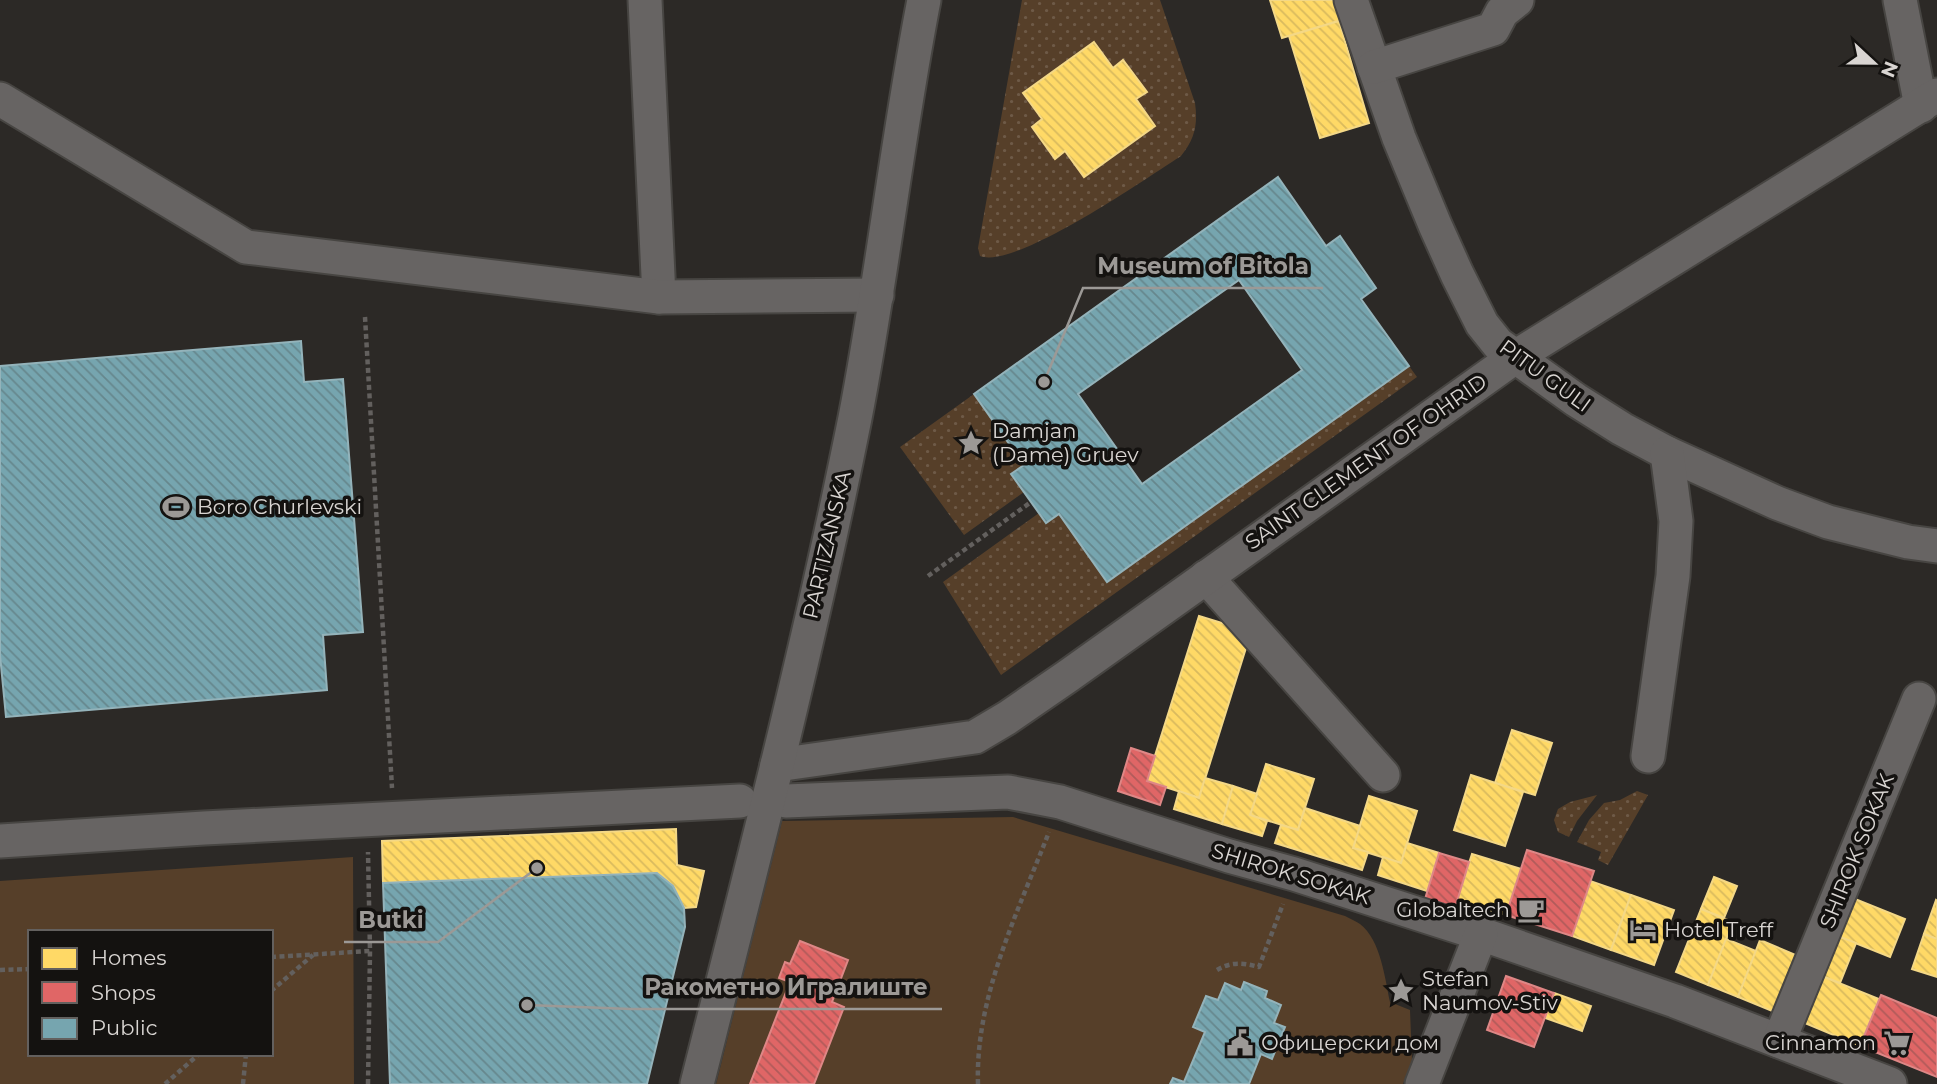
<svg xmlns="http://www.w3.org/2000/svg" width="1937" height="1084" font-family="Montserrat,sans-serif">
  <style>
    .grass { fill: url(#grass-dots) }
    .green { fill: #563f29; fill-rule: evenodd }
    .homes { fill: url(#homes-back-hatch); stroke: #f4d886; stroke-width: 2 }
    .shops { fill: url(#shops-back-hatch); stroke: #de8786; stroke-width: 2 }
    .public { fill: url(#public-back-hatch); stroke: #94b3ba; stroke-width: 2; fill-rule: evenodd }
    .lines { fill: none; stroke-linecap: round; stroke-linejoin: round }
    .minor-casing { stroke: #474542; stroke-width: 37 }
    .path { stroke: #63605e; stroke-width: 4.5; stroke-dasharray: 5 3.5; stroke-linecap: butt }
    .minor { stroke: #676463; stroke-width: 33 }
    .labels { text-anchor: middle; stroke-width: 7; stroke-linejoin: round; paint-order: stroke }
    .street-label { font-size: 21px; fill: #d9d5d2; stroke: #141210 }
    .poi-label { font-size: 21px; fill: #d9d5d2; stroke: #141210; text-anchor: start }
    .leader { fill: none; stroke: #9c9996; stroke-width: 2.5 }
    .callout-dot { fill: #9c9996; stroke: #141210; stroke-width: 2.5 }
    .callout-label { font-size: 23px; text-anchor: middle; font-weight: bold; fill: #9c9996; stroke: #141210; stroke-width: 7; stroke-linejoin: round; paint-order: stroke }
  </style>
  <defs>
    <pattern id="grass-dots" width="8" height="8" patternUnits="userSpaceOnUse" patternTransform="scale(1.75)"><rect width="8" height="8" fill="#563f29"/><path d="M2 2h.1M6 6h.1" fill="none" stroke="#6e5a47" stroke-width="1.8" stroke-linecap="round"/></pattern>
    <pattern id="homes-back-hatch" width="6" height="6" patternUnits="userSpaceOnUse" patternTransform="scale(1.75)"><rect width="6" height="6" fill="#ffd966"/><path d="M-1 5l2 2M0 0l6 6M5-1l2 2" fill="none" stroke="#d9ba5e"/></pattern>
    <pattern id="shops-back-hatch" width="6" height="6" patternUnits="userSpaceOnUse" patternTransform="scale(1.75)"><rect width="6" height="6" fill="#e06666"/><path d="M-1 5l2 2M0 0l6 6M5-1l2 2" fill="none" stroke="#b05b5a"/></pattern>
    <pattern id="public-back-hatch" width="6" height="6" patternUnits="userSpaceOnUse" patternTransform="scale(1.75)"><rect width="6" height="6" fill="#76a5af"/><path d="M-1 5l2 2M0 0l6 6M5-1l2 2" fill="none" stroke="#66878d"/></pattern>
  </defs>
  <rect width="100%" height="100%" fill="#2c2926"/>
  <g class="grass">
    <path d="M 1022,0 L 1160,0 L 1195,103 C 1198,124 1195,139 1181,156 C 1148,177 1015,270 980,256 L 978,248 Z"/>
    <path d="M 1409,366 L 1417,377 L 1001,675 L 943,582 L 1039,513 L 1046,523 L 1059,514 L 1108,582 Z"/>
    <path d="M 974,394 L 1024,465 L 1011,474 L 1024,492 L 964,535 L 900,447 Z"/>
    <path d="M 1637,791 L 1648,795 L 1608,865 L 1598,860 L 1601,852 L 1577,842 L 1589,820 L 1604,803 L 1620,800 Z"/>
    <path d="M 1597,795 L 1577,821 L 1569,837 L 1558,832 L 1554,820 L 1558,809 L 1570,802 Z"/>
  </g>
  <g class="green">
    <path d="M 1013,817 L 1345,916 C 1350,919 1356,921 1360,924 C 1381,940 1385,979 1390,1002 L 1410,1010 L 1412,1061 L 1403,1084 L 716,1084 L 782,821 Z"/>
    <path d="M 353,857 L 354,1084 L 0,1084 L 0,881 ZM 30,932 L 271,932 L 271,1054 L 30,1054 Z"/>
  </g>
  <g class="homes">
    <path d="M 1270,0 L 1340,0 L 1345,19 L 1282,38 Z"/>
    <path d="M 1339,21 L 1369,123 L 1320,138 L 1289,36 Z"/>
    <path d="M 1094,42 L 1113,68 L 1123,60 L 1147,92 L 1136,99 L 1155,126 L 1084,177 L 1065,151 L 1055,159 L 1032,127 L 1042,119 L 1023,93 Z"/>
    <path d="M 1199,616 L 1251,632 L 1199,798 L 1147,781 Z"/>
    <path d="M 1512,730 L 1552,743 L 1535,795 L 1495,783 Z"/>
    <path d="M 1266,764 L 1314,779 L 1298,830 L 1250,815 Z"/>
    <path d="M 1471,775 L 1523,792 L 1505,846 L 1454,830 Z"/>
    <path d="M 1205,778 L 1233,786 L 1222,824 L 1174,809 L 1179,791 L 1199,798 Z"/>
    <path d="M 1233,786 L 1257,794 L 1250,815 L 1267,821 L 1262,836 L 1222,824 Z"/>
    <path d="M 1369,796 L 1417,811 L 1401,863 L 1353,848 Z"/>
    <path d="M 1305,808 L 1360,826 L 1353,848 L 1368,852 L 1362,870 L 1275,843 L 1281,825 L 1298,830 Z"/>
    <path d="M 676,829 L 677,865 L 704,871 L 696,907 L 684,908 L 673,886 L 657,873 L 383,883 L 382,841 Z"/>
    <path d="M 1407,843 L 1439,853 L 1427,891 L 1378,875 L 1383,857 L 1401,863 Z"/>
    <path d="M 1472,854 L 1521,869 L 1506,915 L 1457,900 Z"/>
    <path d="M 1714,877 L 1737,886 L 1724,918 L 1701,909 Z"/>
    <path d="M 1590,881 L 1631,895 L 1611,950 L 1572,936 Z"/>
    <path d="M 1631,895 L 1674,910 L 1654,965 L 1611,950 Z"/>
    <path d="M 1845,895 L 1905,919 L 1890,957 L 1830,933 Z"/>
    <path d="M 1936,900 L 1937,901 L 1937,939 L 1924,934 Z"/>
    <path d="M 1701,909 L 1733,922 L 1708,985 L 1676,972 Z"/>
    <path d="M 1830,933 L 1856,943 L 1840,983 L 1814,973 Z"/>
    <path d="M 1924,934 L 1937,939 L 1937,977 L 1912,969 Z"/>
    <path d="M 1726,939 L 1756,951 L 1738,997 L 1708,985 Z"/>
    <path d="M 1760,940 L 1805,959 L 1782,1015 L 1738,997 Z"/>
    <path d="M 1814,973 L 1879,999 L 1860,1046 L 1795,1019 Z"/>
    <path d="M 1554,993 L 1591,1006 L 1582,1031 L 1545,1018 Z"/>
  </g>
  <g class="shops">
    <path d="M 1131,748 L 1155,756 L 1147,781 L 1166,787 L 1160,805 L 1118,791 Z"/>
    <path d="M 1527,850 L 1594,871 L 1572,936 L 1506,915 Z"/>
    <path d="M 1439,853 L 1469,862 L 1455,908 L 1425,899 Z"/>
    <path d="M 800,941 L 848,960 L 832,1002 L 844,1007 L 814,1084 L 750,1084 L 790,982 L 779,978 L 785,962 L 790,964 Z"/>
    <path d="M 1506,976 L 1554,993 L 1534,1047 L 1487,1030 Z"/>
    <path d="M 1881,995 L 1937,1018 L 1937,1077 L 1860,1046 Z"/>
  </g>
  <g class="public">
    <path d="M 1278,177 L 1326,246 L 1340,236 L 1376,288 L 1361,299 L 1409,366 L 1107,582 L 1059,514 L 1046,523 L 1011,474 L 1024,465 L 974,394 ZM 1239,280 L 1302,370 L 1142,484 L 1078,394 Z"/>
    <path d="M 301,341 L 304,382 L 343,379 L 363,632 L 323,635 L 327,690 L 6,717 L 0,655 L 0,366 Z"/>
    <path d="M 657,873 L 673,886 L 684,908 L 685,927 L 647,1084 L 390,1084 L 383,883 Z"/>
    <path d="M 1244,982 L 1267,991 L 1265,998 L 1281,1005 L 1274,1023 L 1285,1027 L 1272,1059 L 1261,1054 L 1249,1084 L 1170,1084 L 1173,1078 L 1184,1082 L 1205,1032 L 1193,1027 L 1206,996 L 1218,1000 L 1225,983 L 1241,990 Z"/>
  </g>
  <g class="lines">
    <g class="minor-casing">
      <g id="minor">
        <path d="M 645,0 L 659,297"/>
        <path d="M 1351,0 L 1399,138 L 1435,225 L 1457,274 L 1482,324 L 1498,344 L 1576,400 L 1622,429 L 1667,453 L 1777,503 L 1828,522 L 1908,542 L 1937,546"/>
        <path d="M 1900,0 L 1921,106"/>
        <path d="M 1374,67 L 1493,29 L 1502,12 L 1517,0"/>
        <path d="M 0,99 L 246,247 L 659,297 L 877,295"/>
        <path d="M 1206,577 L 1383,775"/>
        <path d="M 1648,756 L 1673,576 L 1676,521 L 1667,453"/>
        <path d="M 777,765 L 975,737 L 1007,718 L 1068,676 L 1515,357 L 1937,95"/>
        <path d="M 786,801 L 1008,792 L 1060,802 L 1229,856 L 1294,874 L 1481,934 L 1675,1001 L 1890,1084"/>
        <path d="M 0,841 L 204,828 L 740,801"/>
        <path d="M 1779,1041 L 1919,699"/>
        <path d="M 697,1084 C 753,863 810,642 855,418 C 882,279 897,138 924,0"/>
        <path d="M 1422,1084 L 1481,934"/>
      </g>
    </g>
    <g class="path">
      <path d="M 365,317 L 392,788"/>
      <path d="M 928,576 L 1031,502"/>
      <path d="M 271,957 L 370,951"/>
      <path d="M 0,970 L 30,969"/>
      <path d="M 1217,970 C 1232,961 1244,963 1259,967 L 1283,904"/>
      <path d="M 271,991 L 313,955"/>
      <path d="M 165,1084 L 199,1054"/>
      <path d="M 243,1084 L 246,1054"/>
      <path d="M 368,1084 L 370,951 L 368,852"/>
      <path d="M 978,1084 C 975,997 1018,912 1049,832"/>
    </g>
    <use href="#minor" class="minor"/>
  </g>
  <defs>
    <g id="sight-bare" transform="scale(2.1)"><path d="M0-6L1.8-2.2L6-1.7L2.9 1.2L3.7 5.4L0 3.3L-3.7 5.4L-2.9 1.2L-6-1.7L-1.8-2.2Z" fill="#9c9996" stroke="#141210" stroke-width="2.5" paint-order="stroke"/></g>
    <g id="stadium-bare" transform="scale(2.1)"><path d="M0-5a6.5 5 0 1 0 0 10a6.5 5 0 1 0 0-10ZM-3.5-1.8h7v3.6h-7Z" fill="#9c9996" stroke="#141210" stroke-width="2.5" paint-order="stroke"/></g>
    <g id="cafe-bare" transform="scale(2.1)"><path d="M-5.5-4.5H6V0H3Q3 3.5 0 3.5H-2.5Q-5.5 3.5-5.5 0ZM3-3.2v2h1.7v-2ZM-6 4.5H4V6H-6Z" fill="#9c9996" stroke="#141210" stroke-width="2.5" paint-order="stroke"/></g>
    <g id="hotel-bare" transform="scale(2.1)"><path d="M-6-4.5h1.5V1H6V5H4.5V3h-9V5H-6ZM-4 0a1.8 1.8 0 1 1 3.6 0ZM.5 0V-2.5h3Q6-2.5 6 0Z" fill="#9c9996" stroke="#141210" stroke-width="2.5" paint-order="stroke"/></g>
    <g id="civic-bare" transform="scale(2.1)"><path d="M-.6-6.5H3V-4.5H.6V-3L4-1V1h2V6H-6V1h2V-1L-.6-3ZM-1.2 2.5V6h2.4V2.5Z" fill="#9c9996" stroke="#141210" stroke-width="2.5" paint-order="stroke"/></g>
    <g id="supermarket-bare" transform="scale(2.1)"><path d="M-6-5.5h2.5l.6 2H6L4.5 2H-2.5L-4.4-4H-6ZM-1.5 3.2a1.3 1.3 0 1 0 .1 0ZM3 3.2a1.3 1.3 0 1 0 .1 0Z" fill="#9c9996" stroke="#141210" stroke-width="2.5" paint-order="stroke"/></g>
  </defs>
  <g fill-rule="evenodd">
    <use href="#sight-bare" x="971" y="443"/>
    <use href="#stadium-bare" x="176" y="507"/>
    <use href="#cafe-bare" x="1531" y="910"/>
    <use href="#hotel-bare" x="1643" y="930"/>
    <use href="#sight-bare" x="1401" y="991"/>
    <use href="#civic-bare" x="1240" y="1043"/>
    <use href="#supermarket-bare" x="1897" y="1043"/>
  </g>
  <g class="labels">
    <g class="street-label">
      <text transform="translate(1545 376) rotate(36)" y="7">PITU GULI</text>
      <text transform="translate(1366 462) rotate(-35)" y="7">SAINT CLEMENT OF OHRID</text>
      <text transform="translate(827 545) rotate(-77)" y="7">PARTIZANSKA</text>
      <text transform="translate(1857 851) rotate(-68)" y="7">SHIROK SOKAK</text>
      <text transform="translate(1291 874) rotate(17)" y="7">SHIROK SOKAK</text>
    </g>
    <g class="poi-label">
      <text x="992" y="438">Damjan<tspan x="992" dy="24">(Dame) Gruev</tspan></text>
      <text x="197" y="514">Boro Churlevski</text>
      <text x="1510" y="917" text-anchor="end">Globaltech</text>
      <text x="1664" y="937">Hotel Treff</text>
      <text x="1422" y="986">Stefan<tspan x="1422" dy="24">Naumov-Stiv</tspan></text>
      <text x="1261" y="1050">Офицерски дом</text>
      <text x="1876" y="1050" text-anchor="end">Cinnamon</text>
    </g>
  </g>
  <path class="leader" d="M1044 382L1083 288H1323M537 868L438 942H344M527 1005L631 1009H942"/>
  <g class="callout-dot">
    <circle cx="1044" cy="382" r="7"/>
    <circle cx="537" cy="868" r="7"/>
    <circle cx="527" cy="1005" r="7"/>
  </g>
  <g class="callout-label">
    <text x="1203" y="274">Museum of Bitola</text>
    <text x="391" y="928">Butki</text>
    <text x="786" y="995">Ракометно Игралиште</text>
  </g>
  <rect x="28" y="930" width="245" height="126" fill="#141210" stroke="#63605e" stroke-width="2"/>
  <rect x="42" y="948" width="35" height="21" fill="#ffd966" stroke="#63605e" stroke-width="2"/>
  <text x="91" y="965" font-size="21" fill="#d9d5d2">Homes</text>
  <rect x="42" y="982" width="35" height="21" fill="#e06666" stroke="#63605e" stroke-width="2"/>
  <text x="91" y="1000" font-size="21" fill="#d9d5d2">Shops</text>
  <rect x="42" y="1018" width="35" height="21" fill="#76a5af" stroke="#63605e" stroke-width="2"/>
  <text x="91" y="1035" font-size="21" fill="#d9d5d2">Public</text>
  <g transform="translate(1874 63) rotate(112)" stroke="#141210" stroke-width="5" paint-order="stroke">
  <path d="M0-5L12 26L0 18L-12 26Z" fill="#d9d5d2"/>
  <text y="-10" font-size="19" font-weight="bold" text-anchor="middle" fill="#d9d5d2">N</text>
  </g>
</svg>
